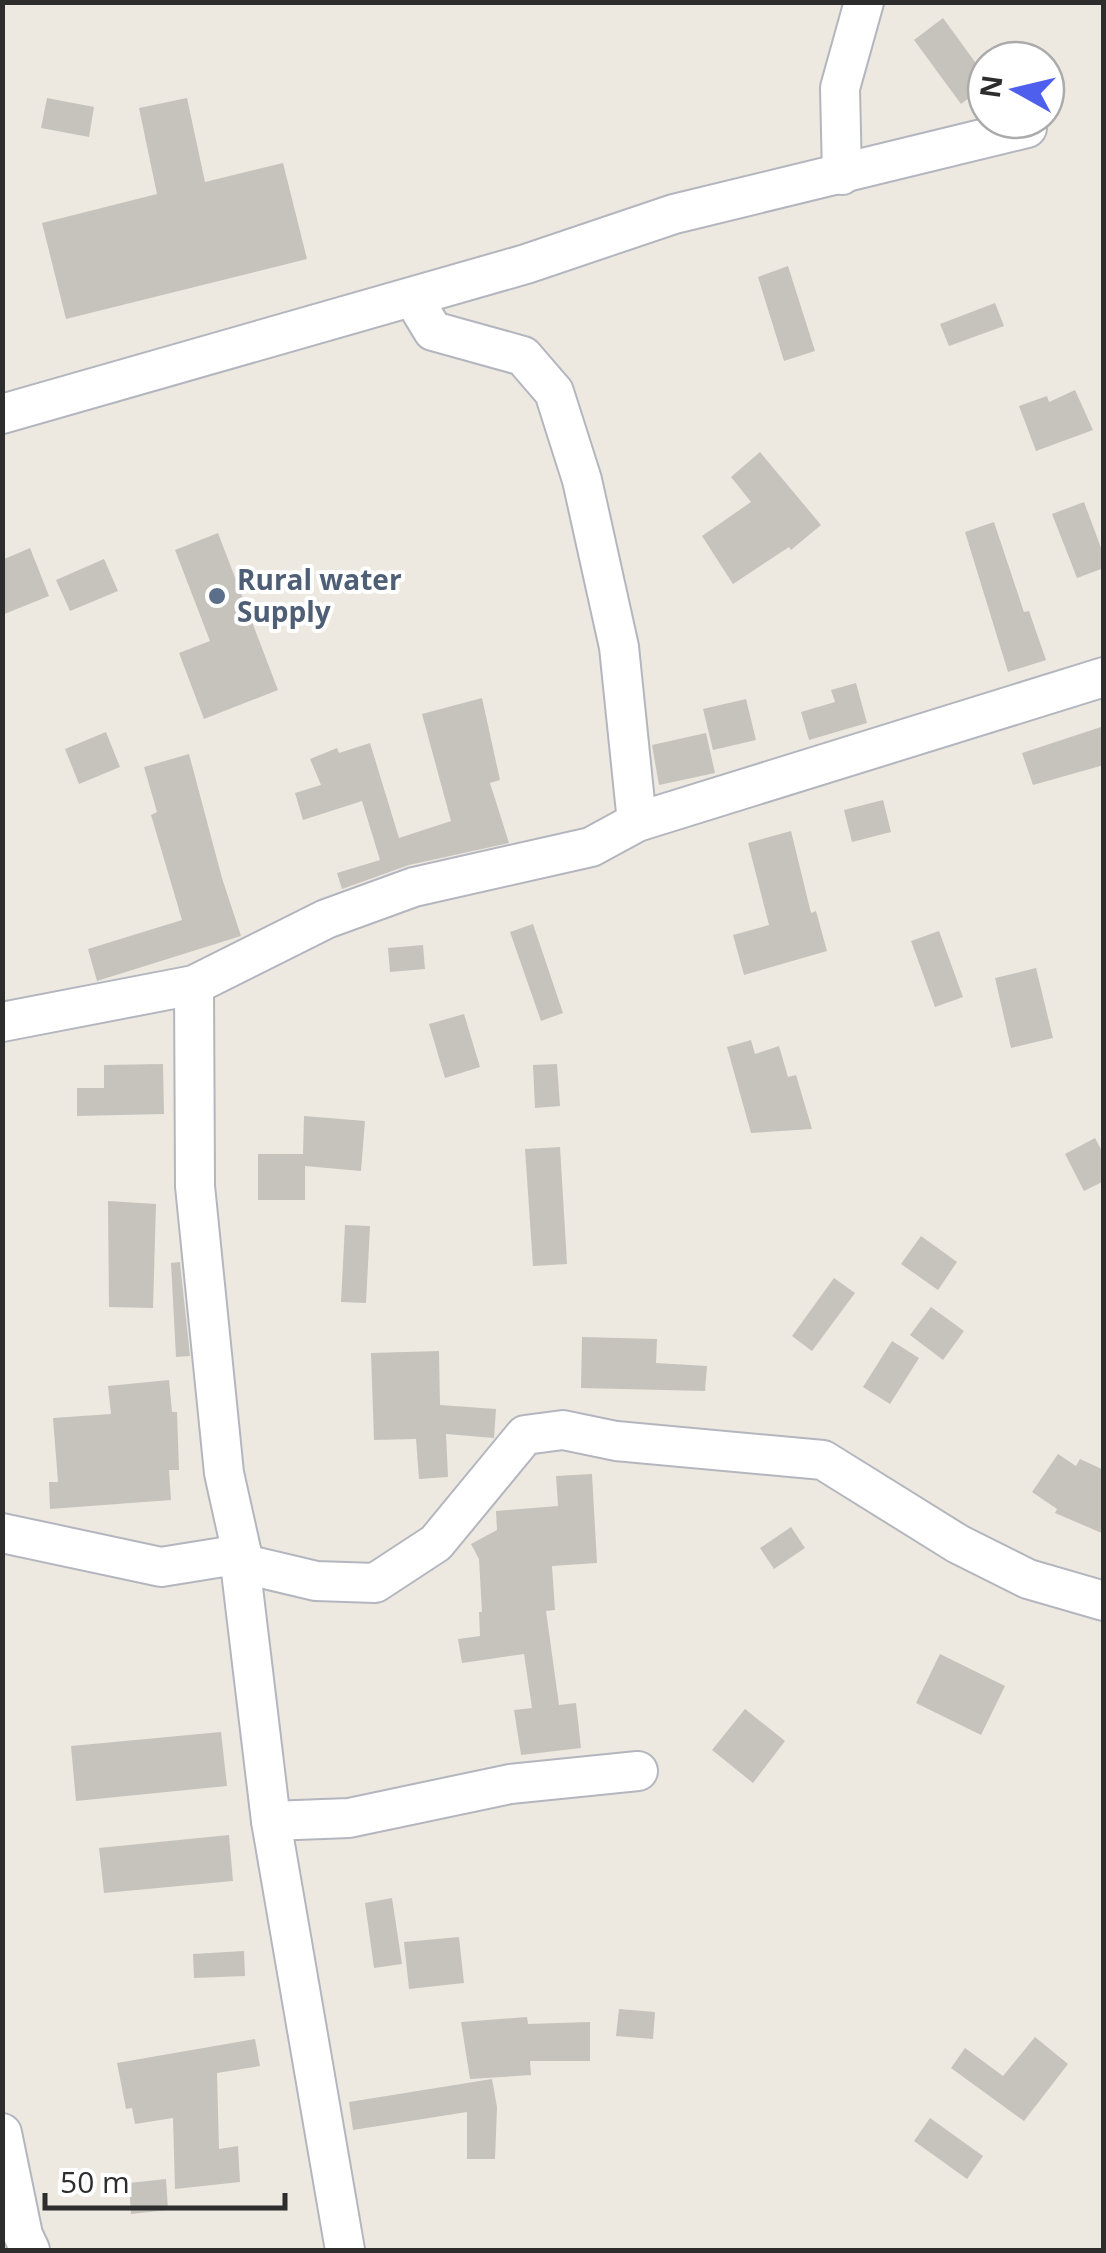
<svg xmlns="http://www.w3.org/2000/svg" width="1106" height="2253" font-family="'Open Sans',sans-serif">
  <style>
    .building { fill: #c6c3bc }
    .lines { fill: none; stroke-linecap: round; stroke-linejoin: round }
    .minor-casing { stroke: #b4b6bf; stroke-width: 42 }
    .minor { stroke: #fff; stroke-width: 38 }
    .service-dot { fill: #5c6f8a; stroke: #fff; stroke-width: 4 }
    .labels { text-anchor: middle; stroke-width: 8; stroke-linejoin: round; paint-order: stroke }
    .service-label { font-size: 28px; font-weight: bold; fill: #4e5e75; stroke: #fff; text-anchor: start }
  </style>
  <rect width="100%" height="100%" fill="#ede9e1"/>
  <g class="building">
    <path d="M 943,18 L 986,77 L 986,85 L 961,104 L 914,40 Z"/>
    <path d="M 47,98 L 94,107 L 89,137 L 41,128 Z"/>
    <path d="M 187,98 L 205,182 L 283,163 L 307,259 L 66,319 L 42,223 L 157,194 L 139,108 Z"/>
    <path d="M 788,266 L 815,351 L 784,361 L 758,277 Z"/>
    <path d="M 995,303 L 1004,326 L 949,346 L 940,324 Z"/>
    <path d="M 1075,390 L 1093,430 L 1036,451 L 1019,406 L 1047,396 L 1049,402 Z"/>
    <path d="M 760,452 L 821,525 L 791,550 L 789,547 L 733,584 L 702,536 L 751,502 L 731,477 Z"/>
    <path d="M 1084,502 L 1104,556 L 1104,568 L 1077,578 L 1052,514 Z"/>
    <path d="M 994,522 L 1024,612 L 1029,611 L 1046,660 L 1008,672 L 965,532 Z"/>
    <path d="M 218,533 L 278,690 L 204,719 L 179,653 L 210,641 L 175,550 Z"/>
    <path d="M 30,548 L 49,596 L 2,615 L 2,560 Z"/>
    <path d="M 104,559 L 118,591 L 70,611 L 56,580 Z"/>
    <path d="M 856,683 L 867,723 L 809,740 L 801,712 L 835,702 L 831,690 Z"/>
    <path d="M 482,698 L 500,780 L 490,783 L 509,843 L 409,865 L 342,889 L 337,873 L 380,860 L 362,801 L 303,820 L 295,793 L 321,785 L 310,759 L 337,748 L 339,753 L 370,743 L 399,838 L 451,821 L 422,714 Z"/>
    <path d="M 746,699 L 756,740 L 713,750 L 703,709 Z"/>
    <path d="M 1104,726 L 1104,765 L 1033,785 L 1022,753 Z"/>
    <path d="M 106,732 L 120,767 L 79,784 L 65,749 Z"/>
    <path d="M 706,733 L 715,773 L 659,785 L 652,745 Z"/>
    <path d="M 189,754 L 222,878 L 241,936 L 97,981 L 88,949 L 182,920 L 151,815 L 157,812 L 144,767 Z"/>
    <path d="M 883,800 L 891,832 L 852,842 L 844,810 Z"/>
    <path d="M 791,831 L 811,913 L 816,911 L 827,951 L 744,975 L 733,935 L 769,925 L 748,843 Z"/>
    <path d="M 533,924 L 563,1013 L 541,1021 L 510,932 Z"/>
    <path d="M 939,931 L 963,997 L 935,1007 L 911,941 Z"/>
    <path d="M 423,945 L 425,969 L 390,972 L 388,948 Z"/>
    <path d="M 1036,968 L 1053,1038 L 1011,1048 L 995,978 Z"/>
    <path d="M 464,1014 L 480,1067 L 445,1078 L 429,1024 Z"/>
    <path d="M 751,1040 L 755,1054 L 779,1046 L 788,1077 L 796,1075 L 812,1129 L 751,1133 L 727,1047 Z"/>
    <path d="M 163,1064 L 164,1114 L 77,1116 L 77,1088 L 104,1088 L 104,1065 Z"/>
    <path d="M 557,1064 L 560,1106 L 535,1108 L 533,1065 Z"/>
    <path d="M 304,1116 L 365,1121 L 361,1171 L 305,1166 L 305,1200 L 258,1200 L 258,1154 L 303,1154 Z"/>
    <path d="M 1095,1138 L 1104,1155 L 1104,1181 L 1084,1191 L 1065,1154 Z"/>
    <path d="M 560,1147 L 567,1264 L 533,1266 L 525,1149 Z"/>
    <path d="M 108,1201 L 156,1204 L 153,1308 L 109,1307 Z"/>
    <path d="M 345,1225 L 370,1226 L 366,1303 L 341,1302 Z"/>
    <path d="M 921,1236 L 957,1262 L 938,1290 L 901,1264 Z"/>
    <path d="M 180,1262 L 190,1356 L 176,1357 L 171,1263 Z"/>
    <path d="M 834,1278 L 855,1293 L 812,1351 L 792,1336 Z"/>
    <path d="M 931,1307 L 964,1331 L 943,1360 L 910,1335 Z"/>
    <path d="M 582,1337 L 657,1339 L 656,1363 L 707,1366 L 705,1391 L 581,1388 Z"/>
    <path d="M 892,1341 L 919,1358 L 890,1404 L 863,1387 Z"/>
    <path d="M 439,1351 L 440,1405 L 496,1409 L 494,1438 L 446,1434 L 448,1477 L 419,1479 L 416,1439 L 374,1440 L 371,1353 Z"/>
    <path d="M 169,1380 L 172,1412 L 177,1412 L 179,1470 L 169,1470 L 171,1500 L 50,1509 L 49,1482 L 58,1482 L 53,1418 L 111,1414 L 108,1386 Z"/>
    <path d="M 1058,1454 L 1076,1466 L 1080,1459 L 1104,1470 L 1104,1534 L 1055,1513 L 1057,1509 L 1032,1492 Z"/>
    <path d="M 592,1474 L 597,1563 L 552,1566 L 555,1610 L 546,1611 L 559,1705 L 576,1703 L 581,1748 L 521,1755 L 514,1710 L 532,1708 L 524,1654 L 462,1663 L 458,1639 L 480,1636 L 479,1612 L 482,1612 L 479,1559 L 471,1544 L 497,1530 L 496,1511 L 558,1506 L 556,1476 Z"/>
    <path d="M 791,1527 L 805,1548 L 774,1569 L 760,1548 Z"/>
    <path d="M 940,1654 L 1005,1686 L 981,1735 L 916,1703 Z"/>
    <path d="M 745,1709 L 785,1741 L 753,1783 L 712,1750 Z"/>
    <path d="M 221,1732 L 227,1786 L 76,1801 L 71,1746 Z"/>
    <path d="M 229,1835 L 233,1881 L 104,1893 L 99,1848 Z"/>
    <path d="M 392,1898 L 402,1964 L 374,1968 L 365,1903 Z"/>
    <path d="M 459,1937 L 464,1983 L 409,1989 L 404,1942 Z"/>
    <path d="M 244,1951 L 245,1976 L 194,1978 L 193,1954 Z"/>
    <path d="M 619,2009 L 655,2012 L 653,2039 L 616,2036 Z"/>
    <path d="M 527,2017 L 528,2024 L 590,2022 L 590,2061 L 530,2061 L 531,2075 L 470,2079 L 461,2022 Z"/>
    <path d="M 1035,2037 L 1068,2064 L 1024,2121 L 951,2068 L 965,2048 L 1003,2076 Z"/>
    <path d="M 255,2039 L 260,2066 L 217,2073 L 219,2149 L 238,2146 L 240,2182 L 175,2189 L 173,2118 L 135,2124 L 132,2108 L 126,2109 L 117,2063 Z"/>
    <path d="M 492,2079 L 497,2107 L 495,2159 L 467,2159 L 467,2112 L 353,2130 L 349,2102 Z"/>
    <path d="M 930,2118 L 983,2156 L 967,2179 L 914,2141 Z"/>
    <path d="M 166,2179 L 168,2210 L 131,2214 L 129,2183 Z"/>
  </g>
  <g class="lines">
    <g class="minor-casing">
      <g id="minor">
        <path d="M 842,175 L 840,88 L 864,2"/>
        <path d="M 413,298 L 433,331 L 523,356 L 554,392 L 582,480 L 619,647 L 637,822"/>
        <path d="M 2,414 L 526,264 L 674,214 L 1027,128"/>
        <path d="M 194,985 L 195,1186 L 224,1473 L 242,1554 L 240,1563 L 271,1821 L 345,2250"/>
        <path d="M 2,1022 L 194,985 L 326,919 L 414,887 L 591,847 L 637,822 L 1104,677"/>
        <path d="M 2,1533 L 161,1567 L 242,1554"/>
        <path d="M 240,1563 L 316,1581 L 375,1583 L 436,1543 L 525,1435 L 563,1430 L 616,1441 L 823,1460 L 958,1544 L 1028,1579 L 1104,1601"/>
        <path d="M 271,1821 L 349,1818 L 510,1784 L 638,1771"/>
        <path d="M 2,2133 L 23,2235 L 30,2250"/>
      </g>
    </g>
    <use href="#minor" class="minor"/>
  </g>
  <circle class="service-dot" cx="217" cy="596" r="10"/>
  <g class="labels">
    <g class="service-label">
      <text x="237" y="590">Rural water<tspan x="237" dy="32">Supply</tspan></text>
    </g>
  </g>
  <rect width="1106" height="2253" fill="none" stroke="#2d2d2d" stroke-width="10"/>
  <g transform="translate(1016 90) rotate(278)"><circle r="48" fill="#ffffff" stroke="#ababab" stroke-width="2.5"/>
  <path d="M0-8L18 38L0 25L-18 38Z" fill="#4e5eed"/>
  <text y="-15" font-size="28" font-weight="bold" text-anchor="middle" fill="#2d2d2d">N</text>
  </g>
  <path d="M45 2193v15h240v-15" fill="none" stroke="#2d2d2d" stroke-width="5"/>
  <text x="60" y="2193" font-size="30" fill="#2d2d2d" stroke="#ffffff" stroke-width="8" paint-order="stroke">50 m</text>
</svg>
